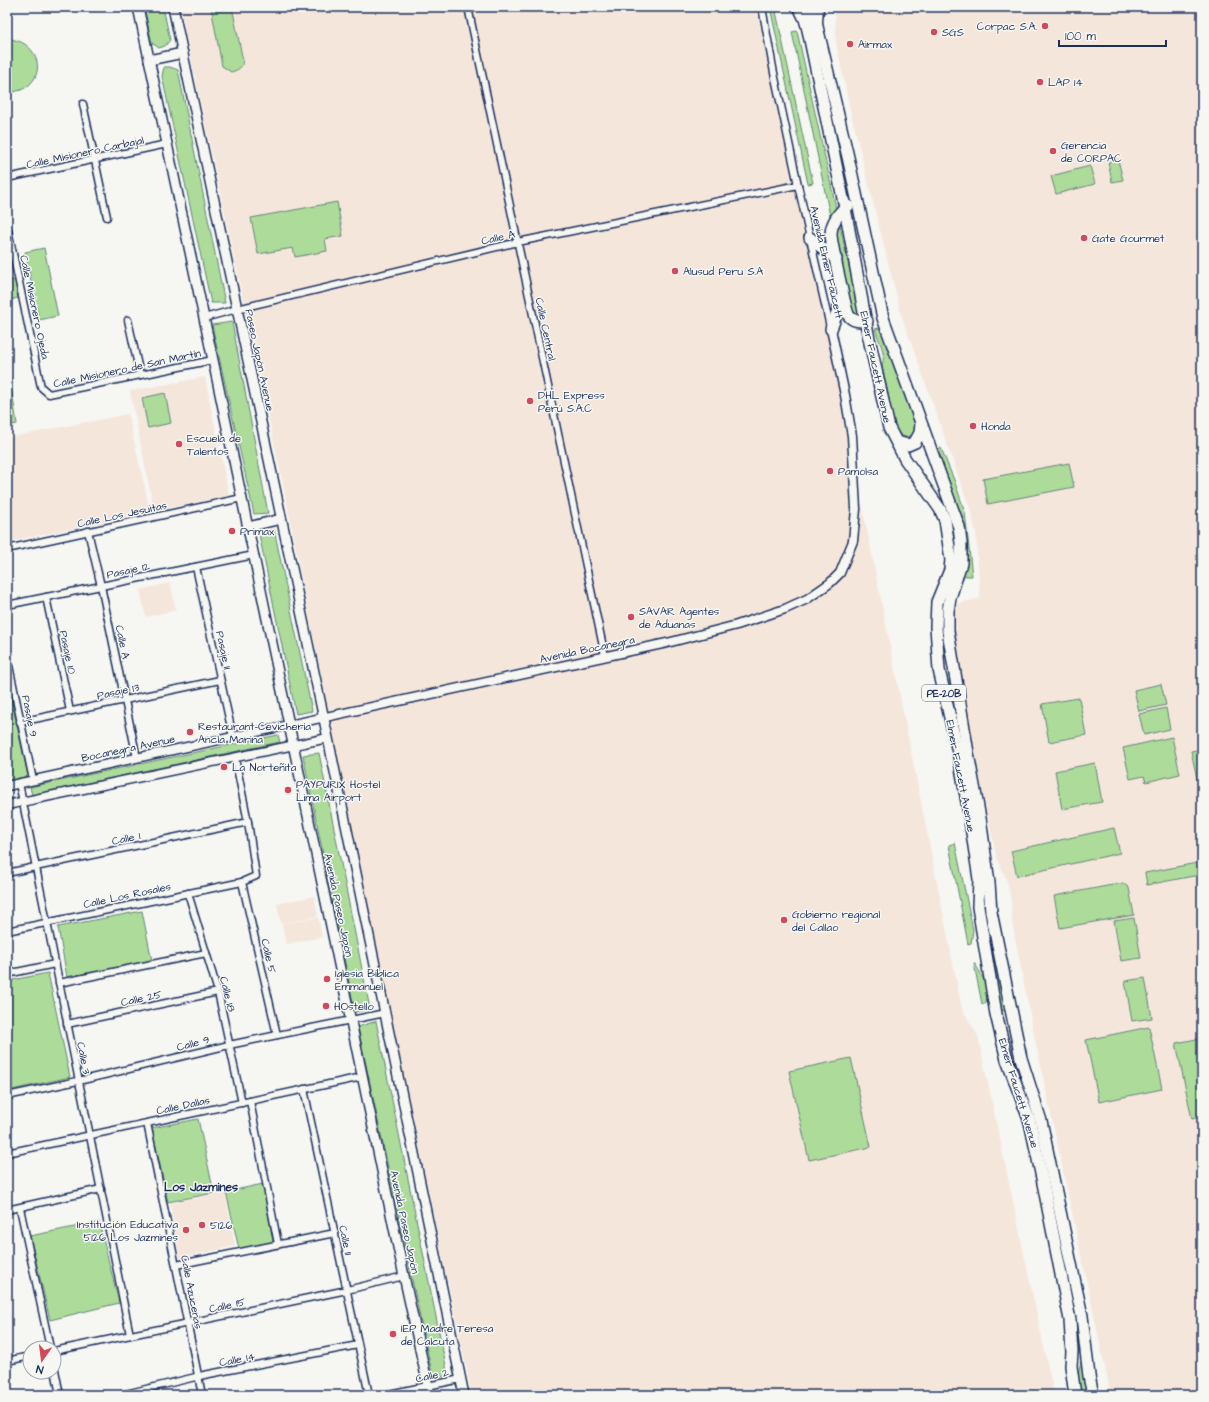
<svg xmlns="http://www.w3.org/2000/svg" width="1209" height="1402" font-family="'Architects Daughter',sans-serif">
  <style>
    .built { fill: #f5e6db }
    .green { fill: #addb9a; stroke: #64857c }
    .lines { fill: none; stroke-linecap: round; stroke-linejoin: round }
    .street-casing { stroke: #1b2f5e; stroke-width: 9 }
    .secondary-casing { stroke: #1b2f5e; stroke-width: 11 }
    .primary-casing { stroke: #1b2f5e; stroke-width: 12 }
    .highway-casing { stroke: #1b2f5e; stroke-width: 14 }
    .street { stroke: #f6f6f2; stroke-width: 6 }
    .secondary { stroke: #f6f6f2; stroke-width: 8 }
    .primary { stroke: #f6f6f2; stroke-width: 9 }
    .highway { stroke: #f6f6f2; stroke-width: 11 }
    .poi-dot { fill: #d1495b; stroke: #f6f6f2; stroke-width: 1.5 }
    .labels { text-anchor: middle; stroke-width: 3; stroke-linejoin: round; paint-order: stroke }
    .shield { fill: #f6f6f2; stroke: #5d6b8a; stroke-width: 1 }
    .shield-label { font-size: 10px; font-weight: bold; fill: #1b2f5e }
    .poi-label { font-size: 11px; fill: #1b2f5e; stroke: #f6f6f2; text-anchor: start }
    .street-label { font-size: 11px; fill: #1b2f5e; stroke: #f6f6f2 }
    .neighbourhood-label { font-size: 12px; font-weight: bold; fill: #1b2f5e; stroke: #f6f6f2 }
  </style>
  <rect width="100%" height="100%" fill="#f6f6f2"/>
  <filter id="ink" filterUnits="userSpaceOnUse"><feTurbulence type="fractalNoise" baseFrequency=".025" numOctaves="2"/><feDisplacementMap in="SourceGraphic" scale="8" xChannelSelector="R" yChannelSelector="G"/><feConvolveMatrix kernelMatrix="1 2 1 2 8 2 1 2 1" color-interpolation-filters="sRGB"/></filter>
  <g filter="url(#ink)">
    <g class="built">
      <path d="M 180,7 L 756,7 L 820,293 L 962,1009 L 978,1036 L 1054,1395 L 472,1395 L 363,884 L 281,475 Z"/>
      <path d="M 835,7 L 1202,7 L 1202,1395 L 1111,1395 L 1034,1035 L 1012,922 L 1011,900 L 1008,885 L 1006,878 L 997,859 L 959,678 L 954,605 L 980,598 L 976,532 L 971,512 L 901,314 L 851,114 L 836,43 Z"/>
      <path d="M 205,377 L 229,496 L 154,511 L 130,391 Z"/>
      <path d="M 128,414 L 149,506 L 148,513 L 7,542 L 7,438 Z"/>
      <path d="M 170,583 L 176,610 L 146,617 L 140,590 Z"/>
      <path d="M 314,896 L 318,916 L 281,924 L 277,904 Z"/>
      <path d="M 318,917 L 322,937 L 286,944 L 282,924 Z"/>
      <path d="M 225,1192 L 235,1246 L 180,1258 L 170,1203 Z"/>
    </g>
    <g class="green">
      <path d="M 144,7 L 163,7 L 170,40 L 165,46 L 159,48 L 152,43 Z"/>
      <path d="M 211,7 L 232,7 L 243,61 C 242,68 238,70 231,72 L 222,66 Z"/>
      <path d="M 770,7 L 775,7 L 813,183 L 808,184 Z"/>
      <path d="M 797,31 L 859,312 L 858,316 L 850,313 L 792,32 Z"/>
      <path d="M 7,39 C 36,39 49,73 25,88 C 20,91 13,92 7,93 Z"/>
      <path d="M 164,67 L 170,67 L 178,70 L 225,303 L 211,303 L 162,76 Z"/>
      <path d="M 1118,160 L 1123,180 L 1112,182 L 1108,162 Z"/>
      <path d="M 1090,166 L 1095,184 L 1056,194 L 1051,176 Z"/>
      <path d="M 337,202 L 343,236 L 325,239 L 327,251 L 295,257 L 293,248 L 258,254 L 251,218 Z"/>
      <path d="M 44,248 L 58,316 L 39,320 L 25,252 Z"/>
      <path d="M 15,280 L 18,298 L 7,301 L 7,281 Z"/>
      <path d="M 232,322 L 268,513 L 254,514 L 212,325 Z"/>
      <path d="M 883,327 L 917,427 L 913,435 C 904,439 900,436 895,428 L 882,365 C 887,353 878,340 875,329 Z"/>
      <path d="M 7,359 L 17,424 L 7,426 Z"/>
      <path d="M 165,393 L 171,423 L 148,428 L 142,398 Z"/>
      <path d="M 941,448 L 954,480 L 965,512 L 972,576 L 966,576 L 963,574 L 959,543 L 934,449 Z"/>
      <path d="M 1069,463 L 1074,487 L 988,504 L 983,479 Z"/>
      <path d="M 274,529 L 312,711 L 296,714 L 259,534 Z"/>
      <path d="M 1161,684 L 1166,705 L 1139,711 L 1134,690 Z"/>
      <path d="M 7,689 L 9,689 L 28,776 L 7,781 Z"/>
      <path d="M 1079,698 L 1086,735 L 1049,742 L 1042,704 Z"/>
      <path d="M 1166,708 L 1170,729 L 1144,735 L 1139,714 Z"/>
      <path d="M 278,735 L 280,742 L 32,795 L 30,787 Z"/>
      <path d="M 1172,737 L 1180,774 L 1146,782 L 1144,776 L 1130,779 L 1123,748 Z"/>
      <path d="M 1202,749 L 1202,802 L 1191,751 Z"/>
      <path d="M 319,753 L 370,1009 L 355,1012 L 303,755 Z"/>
      <path d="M 1095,763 L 1102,802 L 1062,809 L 1055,771 Z"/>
      <path d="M 1114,828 L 1120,853 L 1017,876 L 1011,851 Z"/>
      <path d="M 955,843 L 973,930 L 971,943 L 968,944 L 949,845 Z"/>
      <path d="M 1202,862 L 1202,887 L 1199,875 L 1147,885 L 1145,873 Z"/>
      <path d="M 1123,883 L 1129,888 L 1134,915 L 1060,928 L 1054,896 Z"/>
      <path d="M 142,911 L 152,961 L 67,977 L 58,927 Z"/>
      <path d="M 1134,918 L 1141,958 L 1121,961 L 1114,921 Z"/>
      <path d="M 986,921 L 1007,1010 L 1002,1011 L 985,923 Z"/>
      <path d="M 974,964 L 975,964 C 982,975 991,991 985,1004 L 982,1004 Z"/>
      <path d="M 48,973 L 70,1077 L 7,1091 L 7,981 Z"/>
      <path d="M 1145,978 L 1152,1018 L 1132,1021 L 1125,981 Z"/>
      <path d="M 376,1021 L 448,1376 L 433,1378 L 358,1027 Z"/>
      <path d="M 1149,1027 L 1162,1089 L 1099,1102 L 1086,1040 Z"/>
      <path d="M 1202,1038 L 1202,1117 L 1192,1119 L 1176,1043 Z"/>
      <path d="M 851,1058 L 871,1147 L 809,1160 L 789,1071 Z"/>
      <path d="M 198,1119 L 214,1193 L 168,1202 L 152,1128 Z"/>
      <path d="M 263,1184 L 273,1242 L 239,1249 L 226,1192 Z"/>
      <path d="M 99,1222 L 119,1303 L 50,1320 L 30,1236 Z"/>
      <path d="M 1082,1358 L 1088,1395 L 1080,1395 C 1077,1382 1078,1370 1082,1358 Z"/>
    </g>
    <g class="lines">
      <g class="street-casing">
        <g id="street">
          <path d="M 468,7 L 605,656"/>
          <path d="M 762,7 L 774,73 L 798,185 L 830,327"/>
          <path d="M 83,104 L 107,217"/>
          <path d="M 7,178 L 167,144"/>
          <path d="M 7,225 L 41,387 L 49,394 L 213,360"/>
          <path d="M 204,318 L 237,309 L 518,242 L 798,185"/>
          <path d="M 128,320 L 140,375"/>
          <path d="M 88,531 L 101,586 L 137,758"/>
          <path d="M 7,549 L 242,498"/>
          <path d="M 196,567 L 233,737"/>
          <path d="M 46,597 L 70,711"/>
          <path d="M 7,605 L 254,555"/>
          <path d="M 7,656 L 33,780"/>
          <path d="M 20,722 L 220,680"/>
          <path d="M 19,783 L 130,1335"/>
          <path d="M 7,873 L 248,822"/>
          <path d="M 242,882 L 277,1035"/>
          <path d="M 188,893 L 218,992 L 242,1103"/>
          <path d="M 7,931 L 242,882 L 256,876 L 248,822 L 235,758"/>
          <path d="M 7,974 L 55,964"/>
          <path d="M 59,983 L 206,953"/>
          <path d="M 67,1024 L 218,992"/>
          <path d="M 304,1089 L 369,1395"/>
          <path d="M 7,1096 L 87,1079 L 229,1045 L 385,1013"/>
          <path d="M 250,1101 L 278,1244"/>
          <path d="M 147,1123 L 202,1395"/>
          <path d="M 7,1153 L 362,1077"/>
          <path d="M 20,1208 L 50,1348"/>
          <path d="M 7,1210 L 101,1189"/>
          <path d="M 176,1265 L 335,1233"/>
          <path d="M 54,1351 L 347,1290 L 404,1276"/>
          <path d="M 7,1361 L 30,1356"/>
          <path d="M 54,1365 L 60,1395"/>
          <path d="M 121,1395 L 204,1375 L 358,1345"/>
          <path d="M 384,1395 L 461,1379"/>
        </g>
      </g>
      <g class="secondary-casing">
        <g id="secondary">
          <path d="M 818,23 L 819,7"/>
          <path d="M 7,786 L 667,643 L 737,625 L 785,609 L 807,599 L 830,583 L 840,573 L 853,541 L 856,509 L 852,436 L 845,395 L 831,329"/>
          <path d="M 7,805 L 328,738"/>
        </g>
      </g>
      <g class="primary-casing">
        <g id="primary">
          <path d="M 138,7 L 214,365 L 404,1276 L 430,1395"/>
          <path d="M 173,7 L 328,738 L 464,1395"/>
          <path d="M 149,60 L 183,53"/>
          <path d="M 248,527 L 281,519"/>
        </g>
      </g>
      <g class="highway-casing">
        <g id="highway">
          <path d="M 799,7 L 805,19 L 808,30 L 845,208 L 868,334 L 889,428 L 905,459 L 940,509 L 945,520 L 951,560 L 950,570 L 937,602 L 936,627 L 939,670 L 960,761 L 970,820 L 979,879 L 978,907 L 996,1014 L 1007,1060 L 1030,1122 L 1042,1178 L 1070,1320 L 1072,1352 L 1071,1366 L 1075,1395"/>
          <path d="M 809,7 L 815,18 L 848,157 L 883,318 L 959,527 L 961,543 L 961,563 L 950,598 L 948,611 L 948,631 L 969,759 L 980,818 L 989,883 L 991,912 L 1021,1058 L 1041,1121 L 1082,1316 L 1089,1376 L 1093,1395"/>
          <path d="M 848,206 C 839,211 831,224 831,234 C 831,242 846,312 849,316 C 854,322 860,321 867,321"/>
          <path d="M 810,238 L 836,259"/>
          <path d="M 831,329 L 843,297"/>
          <path d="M 897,442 L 908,445 L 915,442 L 920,433 L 921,424"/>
        </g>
      </g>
      <use href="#street" class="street"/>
      <use href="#secondary" class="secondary"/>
      <use href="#primary" class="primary"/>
      <use href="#highway" class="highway"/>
    </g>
  </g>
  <g class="poi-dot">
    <circle cx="1045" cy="26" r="4"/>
    <circle cx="934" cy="32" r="4"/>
    <circle cx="850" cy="44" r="4"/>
    <circle cx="1040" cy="82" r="4"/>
    <circle cx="1053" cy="151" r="4"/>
    <circle cx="1084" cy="238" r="4"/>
    <circle cx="675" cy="271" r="4"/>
    <circle cx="530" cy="401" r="4"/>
    <circle cx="973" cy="426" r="4"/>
    <circle cx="179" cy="444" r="4"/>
    <circle cx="830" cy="471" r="4"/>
    <circle cx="232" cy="531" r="4"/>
    <circle cx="631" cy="617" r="4"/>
    <circle cx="190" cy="732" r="4"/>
    <circle cx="224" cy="767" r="4"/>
    <circle cx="288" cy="790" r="4"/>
    <circle cx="784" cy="920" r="4"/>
    <circle cx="327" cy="979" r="4"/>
    <circle cx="326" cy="1006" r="4"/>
    <circle cx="202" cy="1225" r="4"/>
    <circle cx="186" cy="1230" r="4"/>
    <circle cx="393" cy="1334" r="4"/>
  </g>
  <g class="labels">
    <rect class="shield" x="922" y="685" width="44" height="16" rx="3"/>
    <g class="shield-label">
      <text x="944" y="697">PE-20B</text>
    </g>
    <g class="poi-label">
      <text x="1037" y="30" text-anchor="end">Corpac S.A.</text>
      <text x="942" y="36">SGS</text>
      <text x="858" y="48">Airmax</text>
      <text x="1048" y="86">LAP 14</text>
      <text x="1061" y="149">Gerencia<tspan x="1061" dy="13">de CORPAC</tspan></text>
      <text x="1092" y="242">Gate Gourmet</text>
      <text x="683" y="275">Alusud Peru S.A</text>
      <text x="538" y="399">DHL Express<tspan x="538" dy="13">Perú S.A.C</tspan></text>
      <text x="981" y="430">Honda</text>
      <text x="187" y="442">Escuela de<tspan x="187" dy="13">Talentos</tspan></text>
      <text x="838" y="475">Pamolsa</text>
      <text x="240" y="535">Primax</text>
      <text x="639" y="615">SAVAR Agentes<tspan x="639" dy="13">de Aduanas</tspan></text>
      <text x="198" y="730">Restaurant-Cevichería<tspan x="198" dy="13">Ancla Marina</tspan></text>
      <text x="232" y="771">La Norteñita</text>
      <text x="296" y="788">PAYPURIX Hostel<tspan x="296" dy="13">Lima Airport</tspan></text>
      <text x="792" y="918">Gobierno regional<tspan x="792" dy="13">del Callao</tspan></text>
      <text x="335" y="977">Iglesia Bíblica<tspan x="335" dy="13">Emmanuel</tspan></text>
      <text x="334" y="1010">HOstello</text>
      <text x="178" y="1228" text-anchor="end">Institución Educativa<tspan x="178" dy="13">5126 Los Jazmines</tspan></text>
      <text x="210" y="1229">5126</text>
      <text x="401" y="1332">IEP Madre Teresa<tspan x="401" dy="13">de Calcuta</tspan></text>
    </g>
    <g class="street-label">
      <text transform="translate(85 152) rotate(-12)" y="4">Calle Misionero Carbajal</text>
      <text transform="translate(498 237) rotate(-13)" y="4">Calle A</text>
      <text transform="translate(827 262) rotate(77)" y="4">Avenida Elmer Faucett</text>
      <text transform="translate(35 307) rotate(78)" y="4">Calle Misionero Ojeda</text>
      <text transform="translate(546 329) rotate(78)" y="4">Calle Central</text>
      <text transform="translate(260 360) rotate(78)" y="4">Paseo Japón Avenue</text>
      <text transform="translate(876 367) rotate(78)" y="4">Elmer Faucett Avenue</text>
      <text transform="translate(127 368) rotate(-12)" y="4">Calle Misionero de San Martín</text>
      <text transform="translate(122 514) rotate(-12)" y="4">Calle Los Jesuitas</text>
      <text transform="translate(128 570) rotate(-12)" y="4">Pasaje 12</text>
      <text transform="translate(123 642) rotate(78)" y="4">Calle A</text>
      <text transform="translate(587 649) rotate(-12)" y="4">Avenida Bocanegra</text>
      <text transform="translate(224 650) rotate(78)" y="4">Pasaje 11</text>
      <text transform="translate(68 652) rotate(78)" y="4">Pasaje 10</text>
      <text transform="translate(118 691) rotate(-12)" y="4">Pasaje 13</text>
      <text transform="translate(30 716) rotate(79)" y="4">Pasaje 9</text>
      <text transform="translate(128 748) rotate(-12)" y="4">Bocanegra Avenue</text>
      <text transform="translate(961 776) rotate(79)" y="4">Elmer Faucett Avenue</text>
      <text transform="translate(126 838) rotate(-12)" y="4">Calle 1</text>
      <text transform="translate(127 895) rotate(-12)" y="4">Calle Los Rosales</text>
      <text transform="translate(339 905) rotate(78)" y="4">Avenida Paseo Japón</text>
      <text transform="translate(269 956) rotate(77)" y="4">Calle 5</text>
      <text transform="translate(228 994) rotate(76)" y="4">Calle 18</text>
      <text transform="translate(141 998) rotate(-12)" y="4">Calle 25</text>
      <text transform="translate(193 1043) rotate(-14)" y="4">Calle 9</text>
      <text transform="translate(84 1058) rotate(79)" y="4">Calle 3</text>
      <text transform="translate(1019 1093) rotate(73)" y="4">Elmer Faucett Avenue</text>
      <text transform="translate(183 1105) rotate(-12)" y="4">Calle Dallas</text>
      <text transform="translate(405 1222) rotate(78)" y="4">Avenida Paseo Japón</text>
      <text transform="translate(346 1240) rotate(78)" y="4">Calle 11</text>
      <text transform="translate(192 1292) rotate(79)" y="4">Calle Azucenas</text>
      <text transform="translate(227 1305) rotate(-12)" y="4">Calle 15</text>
      <text transform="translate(237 1359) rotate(-11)" y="4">Calle 14</text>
      <text transform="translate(432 1375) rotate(-12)" y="4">Calle 2</text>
    </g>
    <g class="neighbourhood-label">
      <text x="201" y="1191">Los Jazmines</text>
    </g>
  </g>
  <rect width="1209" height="1402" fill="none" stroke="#f6f6f2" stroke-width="24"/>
  <rect x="12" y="12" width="1185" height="1378" fill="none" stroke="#1b2f5e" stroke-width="1.5" filter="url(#ink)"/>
  <g transform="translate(42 1360) rotate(194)"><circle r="19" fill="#f6f6f2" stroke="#9ea6b7"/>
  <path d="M0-3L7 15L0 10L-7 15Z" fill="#d1495b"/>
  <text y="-6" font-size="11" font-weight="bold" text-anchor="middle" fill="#1b2f5e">N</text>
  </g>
  <path d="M1059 40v6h107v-6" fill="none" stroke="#1b2f5e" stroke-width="2"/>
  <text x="1065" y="40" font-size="12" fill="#1b2f5e" stroke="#f6f6f2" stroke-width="3" paint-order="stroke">100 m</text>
</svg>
